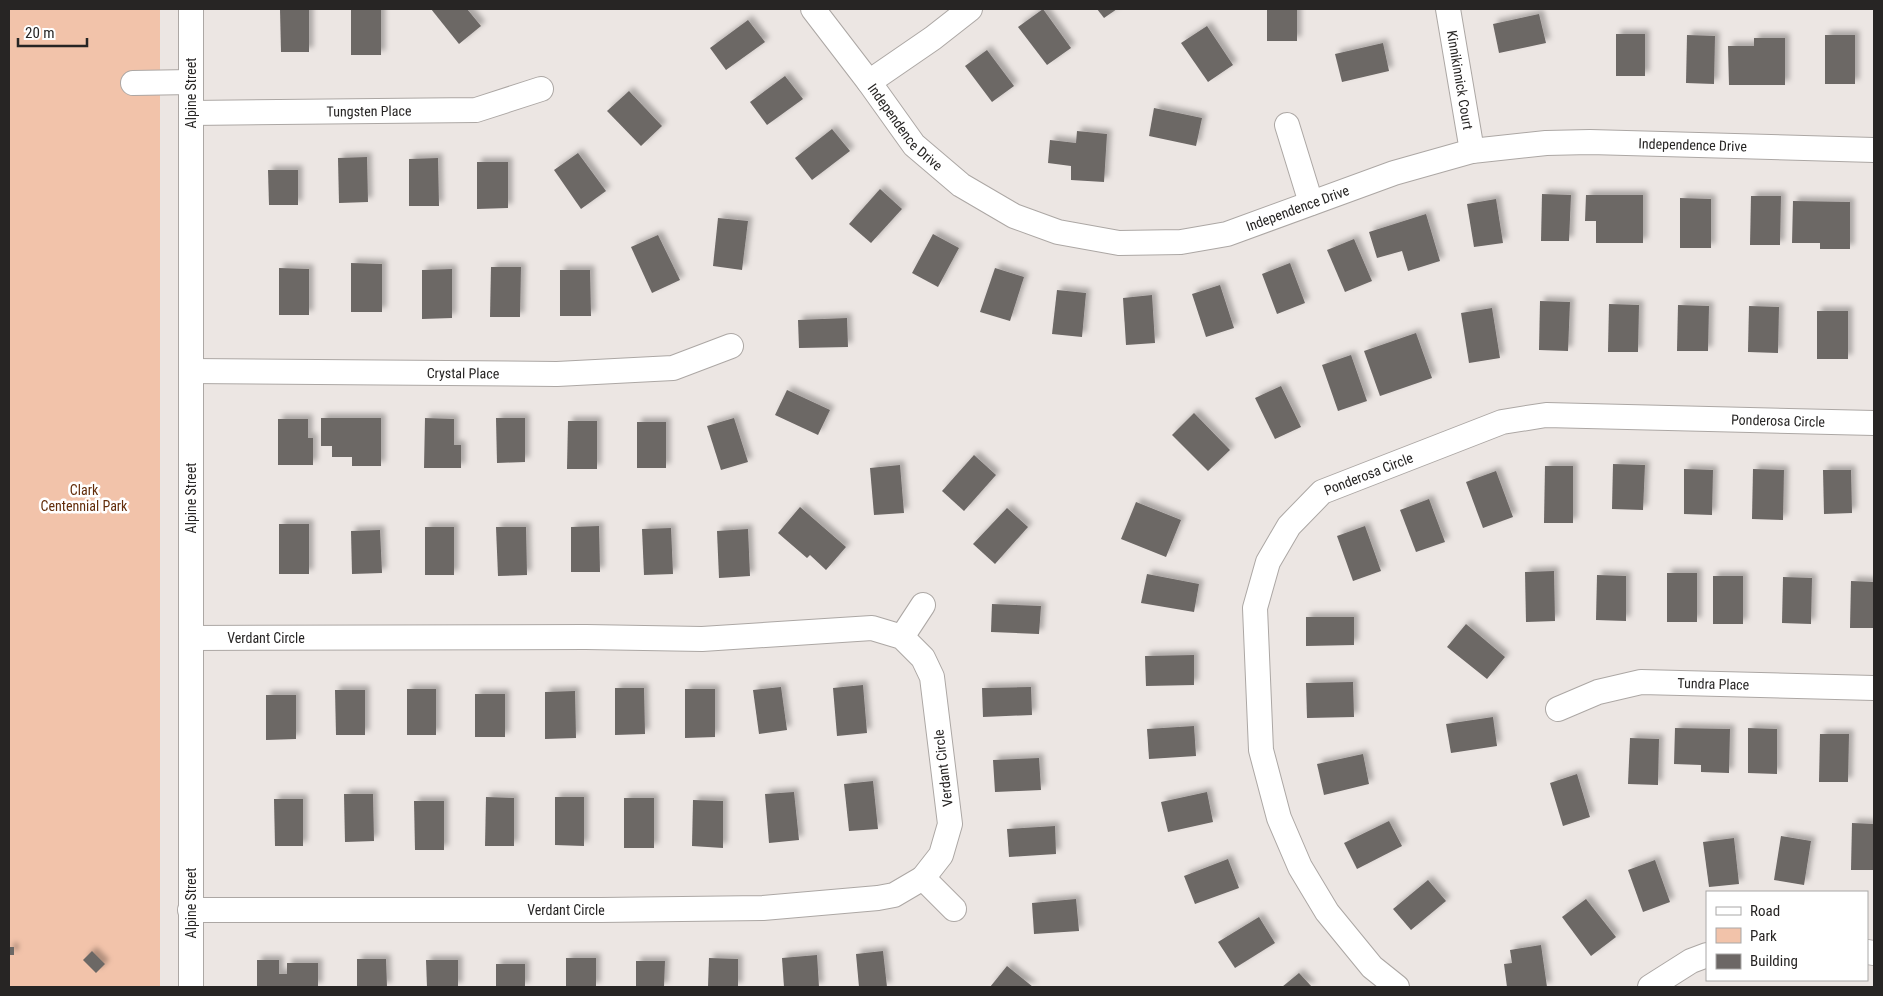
<svg xmlns="http://www.w3.org/2000/svg" width="1883" height="996" font-family="'Roboto Condensed',sans-serif">
  <style>
    .green { fill: #f2c3aa }
    .building { fill: #6c6765; filter: url(#shadow) }
    .lines { fill: none; stroke-linecap: round; stroke-linejoin: round }
    .minor-casing { stroke: #aca7a4; stroke-width: 26 }
    .minor { stroke: #fff; stroke-width: 24 }
    .labels { text-anchor: middle; stroke-width: 5; stroke-linejoin: round; paint-order: stroke }
    .street-label { font-size: 14px; fill: #272524; stroke: #fff }
    .park-label { font-size: 14px; fill: #632d0a; stroke: #fff }
  </style>
  <defs>
    <filter id="shadow"><feDropShadow dx="4.5" dy="-4.5" stdDeviation="2.5" flood-color="#0004"/></filter>
  </defs>
  <rect width="100%" height="100%" fill="#ece6e3"/>
  <rect class="green" x="9" y="9" width="151" height="978"/>
  <g class="building">
    <path d="M 280,9 L 309,9 L 309,52 L 281,52 Z"/>
    <rect x="351" y="9" width="30" height="46"/>
    <path d="M 431,9 L 467,9 L 481,26 L 459,44 Z"/>
    <path d="M 1043,9 L 1071,48 L 1047,65 L 1018,27 Z"/>
    <path d="M 1097,9 L 1117,9 L 1104,18 Z"/>
    <rect x="1267" y="9" width="30" height="32"/>
    <path d="M 1539,14 L 1546,43 L 1499,53 L 1493,24 Z"/>
    <path d="M 748,20 L 765,42 L 726,70 L 710,48 Z"/>
    <path d="M 1207,26 L 1233,65 L 1208,82 L 1181,43 Z"/>
    <rect x="1616" y="34" width="29" height="42"/>
    <path d="M 1687,35 L 1715,36 L 1714,84 L 1686,83 Z"/>
    <rect x="1825" y="35" width="30" height="49"/>
    <path d="M 1754,38 L 1785,38 L 1785,85 L 1729,85 L 1728,46 L 1754,46 Z"/>
    <path d="M 1383,43 L 1389,71 L 1342,82 L 1335,54 Z"/>
    <path d="M 987,50 L 1014,86 L 992,102 L 965,66 Z"/>
    <path d="M 785,76 L 803,99 L 767,125 L 750,102 Z"/>
    <path d="M 629,91 L 662,126 L 641,146 L 607,111 Z"/>
    <path d="M 1154,108 L 1202,118 L 1196,146 L 1149,136 Z"/>
    <path d="M 832,129 L 850,151 L 812,180 L 795,158 Z"/>
    <path d="M 1077,131 L 1107,134 L 1104,182 L 1071,180 L 1071,166 L 1048,163 L 1050,140 L 1076,143 Z"/>
    <path d="M 578,153 L 606,191 L 581,209 L 554,170 Z"/>
    <path d="M 367,157 L 368,202 L 339,203 L 338,158 Z"/>
    <path d="M 438,158 L 439,206 L 409,206 L 409,159 Z"/>
    <path d="M 477,162 L 508,162 L 508,208 L 477,209 Z"/>
    <path d="M 268,170 L 298,170 L 298,205 L 269,205 Z"/>
    <path d="M 880,189 L 902,209 L 871,243 L 849,224 Z"/>
    <path d="M 1542,194 L 1571,195 L 1569,241 L 1541,241 Z"/>
    <path d="M 1586,195 L 1643,195 L 1643,243 L 1596,243 L 1596,221 L 1585,221 Z"/>
    <path d="M 1751,196 L 1781,196 L 1780,245 L 1750,245 Z"/>
    <path d="M 1680,198 L 1711,199 L 1711,248 L 1680,248 Z"/>
    <path d="M 1496,199 L 1503,243 L 1474,247 L 1467,204 Z"/>
    <path d="M 1793,201 L 1850,202 L 1850,249 L 1820,249 L 1820,243 L 1792,243 Z"/>
    <path d="M 1426,214 L 1440,261 L 1408,271 L 1402,251 L 1377,258 L 1369,232 Z"/>
    <path d="M 718,218 L 748,221 L 742,270 L 713,266 Z"/>
    <path d="M 933,234 L 959,248 L 938,287 L 912,273 Z"/>
    <path d="M 658,235 L 680,280 L 652,293 L 631,247 Z"/>
    <path d="M 1354,239 L 1372,281 L 1345,292 L 1327,250 Z"/>
    <path d="M 351,263 L 382,264 L 382,312 L 351,312 Z"/>
    <path d="M 1290,263 L 1305,303 L 1277,314 L 1262,274 Z"/>
    <path d="M 491,267 L 521,267 L 520,317 L 490,317 Z"/>
    <path d="M 279,268 L 309,269 L 309,315 L 279,315 Z"/>
    <path d="M 995,268 L 1024,277 L 1010,321 L 980,312 Z"/>
    <path d="M 452,269 L 452,318 L 422,319 L 422,270 Z"/>
    <path d="M 560,270 L 590,270 L 591,316 L 560,316 Z"/>
    <path d="M 1220,285 L 1234,328 L 1206,337 L 1192,294 Z"/>
    <path d="M 1057,290 L 1086,293 L 1082,337 L 1052,334 Z"/>
    <path d="M 1152,295 L 1155,343 L 1126,345 L 1123,298 Z"/>
    <path d="M 1540,301 L 1570,302 L 1568,351 L 1539,350 Z"/>
    <path d="M 1609,304 L 1639,305 L 1638,352 L 1608,352 Z"/>
    <path d="M 1678,305 L 1709,306 L 1708,351 L 1677,351 Z"/>
    <path d="M 1749,306 L 1779,307 L 1778,353 L 1748,352 Z"/>
    <path d="M 1492,308 L 1500,358 L 1469,363 L 1461,313 Z"/>
    <rect x="1817" y="311" width="31" height="48"/>
    <path d="M 847,318 L 848,347 L 799,348 L 798,320 Z"/>
    <path d="M 1416,333 L 1432,378 L 1380,396 L 1364,351 Z"/>
    <path d="M 1351,355 L 1367,401 L 1338,411 L 1322,365 Z"/>
    <path d="M 1281,386 L 1301,427 L 1275,439 L 1255,398 Z"/>
    <path d="M 787,390 L 830,410 L 818,435 L 775,415 Z"/>
    <path d="M 1194,413 L 1230,450 L 1208,471 L 1172,435 Z"/>
    <path d="M 321,418 L 381,418 L 381,466 L 352,466 L 352,457 L 332,457 L 332,446 L 321,446 Z"/>
    <path d="M 425,418 L 454,419 L 454,445 L 461,445 L 461,468 L 424,468 Z"/>
    <path d="M 496,418 L 525,418 L 525,462 L 497,463 Z"/>
    <path d="M 734,418 L 748,462 L 721,470 L 707,426 Z"/>
    <path d="M 278,419 L 308,419 L 308,438 L 313,438 L 313,465 L 278,465 Z"/>
    <path d="M 568,421 L 597,421 L 597,469 L 567,469 Z"/>
    <rect x="637" y="422" width="29" height="46"/>
    <path d="M 974,455 L 996,475 L 964,511 L 942,491 Z"/>
    <path d="M 1613,464 L 1645,465 L 1643,510 L 1612,509 Z"/>
    <path d="M 900,465 L 904,513 L 874,515 L 870,468 Z"/>
    <path d="M 1545,466 L 1573,466 L 1573,523 L 1544,523 Z"/>
    <path d="M 1684,469 L 1713,470 L 1712,515 L 1684,514 Z"/>
    <path d="M 1753,469 L 1784,470 L 1783,520 L 1752,519 Z"/>
    <path d="M 1823,470 L 1851,470 L 1852,513 L 1824,514 Z"/>
    <path d="M 1496,471 L 1513,517 L 1483,528 L 1466,482 Z"/>
    <path d="M 1429,499 L 1445,542 L 1416,552 L 1400,510 Z"/>
    <path d="M 1136,502 L 1181,520 L 1166,557 L 1121,539 Z"/>
    <path d="M 800,507 L 846,547 L 826,570 L 810,555 L 807,558 L 778,533 Z"/>
    <path d="M 1007,508 L 1028,527 L 995,564 L 973,544 Z"/>
    <rect x="279" y="524" width="30" height="50"/>
    <path d="M 599,526 L 600,572 L 571,572 L 571,527 Z"/>
    <path d="M 1365,526 L 1381,571 L 1353,581 L 1337,536 Z"/>
    <rect x="425" y="527" width="29" height="48"/>
    <path d="M 496,527 L 526,527 L 527,575 L 498,576 Z"/>
    <path d="M 671,528 L 673,574 L 644,575 L 642,529 Z"/>
    <path d="M 748,529 L 750,576 L 719,578 L 717,531 Z"/>
    <path d="M 380,530 L 382,573 L 352,574 L 351,531 Z"/>
    <path d="M 1554,571 L 1555,621 L 1526,622 L 1525,572 Z"/>
    <rect x="1667" y="573" width="30" height="49"/>
    <path d="M 1147,574 L 1199,584 L 1194,612 L 1141,603 Z"/>
    <path d="M 1597,575 L 1626,576 L 1626,621 L 1596,620 Z"/>
    <rect x="1713" y="576" width="30" height="48"/>
    <path d="M 1783,577 L 1812,578 L 1811,624 L 1782,623 Z"/>
    <path d="M 1851,581 L 1874,582 L 1874,628 L 1850,628 Z"/>
    <path d="M 992,604 L 1041,606 L 1039,634 L 991,632 Z"/>
    <path d="M 1306,617 L 1354,617 L 1354,645 L 1306,646 Z"/>
    <path d="M 1466,624 L 1505,657 L 1487,679 L 1447,647 Z"/>
    <path d="M 1194,655 L 1194,685 L 1146,686 L 1145,656 Z"/>
    <path d="M 1353,682 L 1354,717 L 1307,718 L 1306,683 Z"/>
    <path d="M 863,685 L 867,733 L 837,736 L 833,688 Z"/>
    <path d="M 781,687 L 787,730 L 759,734 L 753,690 Z"/>
    <path d="M 1031,687 L 1032,715 L 983,717 L 982,688 Z"/>
    <path d="M 615,688 L 644,688 L 645,734 L 615,735 Z"/>
    <rect x="407" y="689" width="29" height="46"/>
    <path d="M 685,689 L 715,689 L 715,737 L 685,738 Z"/>
    <path d="M 335,690 L 365,690 L 365,735 L 336,735 Z"/>
    <path d="M 575,691 L 576,738 L 545,739 L 545,692 Z"/>
    <rect x="475" y="694" width="30" height="43"/>
    <path d="M 266,695 L 296,695 L 296,739 L 266,740 Z"/>
    <path d="M 1493,717 L 1497,746 L 1451,753 L 1446,724 Z"/>
    <path d="M 1194,726 L 1196,756 L 1149,759 L 1147,729 Z"/>
    <path d="M 1675,728 L 1730,729 L 1729,773 L 1701,772 L 1701,765 L 1674,764 Z"/>
    <path d="M 1748,728 L 1777,729 L 1777,774 L 1748,773 Z"/>
    <path d="M 1820,734 L 1849,734 L 1848,782 L 1819,782 Z"/>
    <path d="M 1630,738 L 1659,739 L 1658,785 L 1628,784 Z"/>
    <path d="M 1363,754 L 1369,784 L 1324,795 L 1317,764 Z"/>
    <path d="M 1039,758 L 1041,790 L 995,792 L 993,760 Z"/>
    <path d="M 1577,774 L 1590,817 L 1563,826 L 1550,783 Z"/>
    <path d="M 873,781 L 878,829 L 849,831 L 844,784 Z"/>
    <path d="M 794,792 L 799,840 L 769,843 L 765,794 Z"/>
    <path d="M 1207,792 L 1213,822 L 1168,832 L 1161,802 Z"/>
    <path d="M 344,794 L 373,794 L 374,841 L 345,842 Z"/>
    <path d="M 486,797 L 514,798 L 514,846 L 485,846 Z"/>
    <path d="M 555,797 L 584,797 L 584,846 L 555,845 Z"/>
    <rect x="624" y="798" width="30" height="50"/>
    <path d="M 274,799 L 303,799 L 303,846 L 275,846 Z"/>
    <path d="M 693,800 L 723,801 L 723,848 L 692,846 Z"/>
    <path d="M 414,801 L 444,801 L 444,850 L 415,850 Z"/>
    <path d="M 1389,821 L 1402,846 L 1357,869 L 1344,843 Z"/>
    <path d="M 1852,823 L 1874,824 L 1874,870 L 1851,870 Z"/>
    <path d="M 1055,826 L 1056,854 L 1009,857 L 1007,829 Z"/>
    <path d="M 1781,836 L 1811,841 L 1804,885 L 1774,880 Z"/>
    <path d="M 1734,838 L 1739,884 L 1709,887 L 1703,842 Z"/>
    <path d="M 1228,859 L 1239,888 L 1195,904 L 1184,876 Z"/>
    <path d="M 1655,860 L 1670,902 L 1643,912 L 1628,870 Z"/>
    <path d="M 1428,880 L 1446,901 L 1411,930 L 1393,909 Z"/>
    <path d="M 1076,899 L 1079,931 L 1034,934 L 1032,903 Z"/>
    <path d="M 1586,899 L 1616,937 L 1591,956 L 1562,917 Z"/>
    <path d="M 1259,917 L 1275,943 L 1235,968 L 1218,942 Z"/>
    <path d="M 1541,945 L 1547,987 L 1507,987 L 1504,964 L 1512,963 L 1510,950 Z"/>
    <rect x="9" y="947" width="5" height="8"/>
    <path d="M 92,951 L 105,964 L 96,973 L 83,960 Z"/>
    <path d="M 883,951 L 887,987 L 859,987 L 856,954 Z"/>
    <path d="M 817,955 L 819,987 L 784,987 L 782,958 Z"/>
    <rect x="566" y="958" width="30" height="29"/>
    <path d="M 709,958 L 738,959 L 738,987 L 708,987 Z"/>
    <path d="M 357,959 L 386,959 L 387,987 L 357,987 Z"/>
    <path d="M 257,960 L 279,960 L 279,974 L 287,974 L 287,963 L 318,963 L 318,987 L 257,987 Z"/>
    <path d="M 426,960 L 458,960 L 458,987 L 427,987 Z"/>
    <path d="M 636,961 L 665,961 L 664,987 L 636,987 Z"/>
    <rect x="496" y="964" width="29" height="23"/>
    <path d="M 1007,966 L 1033,987 L 990,987 Z"/>
    <path d="M 1299,973 L 1312,987 L 1282,987 Z"/>
  </g>
  <g class="lines">
    <g class="minor-casing">
      <g id="minor">
        <path d="M 191,9 L 191,987"/>
        <path id="s1" d="M 813,9 L 869,82 L 914,145 L 961,185 L 1014,216 L 1058,232 L 1119,243 L 1181,242 L 1227,234 L 1394,173 L 1472,151 L 1546,143 L 1590,142 L 1874,150"/>
        <path id="s2" d="M 1448,9 L 1472,151"/>
        <path d="M 869,82 L 933,38 L 970,9"/>
        <path d="M 133,83 L 191,82"/>
        <path id="s3" d="M 191,113 L 476,110 L 541,89"/>
        <path d="M 1287,125 L 1311,203"/>
        <path id="s4" d="M 191,371 L 557,374 L 673,368 L 731,346"/>
        <path d="M 902,637 L 923,605"/>
        <path id="s5" d="M 1558,709 L 1598,692 L 1641,682 L 1874,688"/>
        <path d="M 923,878 L 954,909"/>
        <path id="s6" d="M 190,910 L 601,910 L 763,908 L 878,898 L 894,895 L 923,878 L 941,855 L 950,824 L 932,677 L 923,658 L 902,637 L 872,628 L 702,639 L 586,637 L 191,638"/>
        <path d="M 1867,952 L 1874,953"/>
        <path id="s7" d="M 1397,987 L 1372,967 L 1327,912 L 1300,867 L 1279,818 L 1261,750 L 1255,608 L 1268,562 L 1289,526 L 1322,492 L 1502,422 L 1546,415 L 1874,423"/>
        <path d="M 1650,987 L 1691,961 L 1707,955"/>
      </g>
    </g>
    <use href="#minor" class="minor"/>
  </g>
  <g class="labels">
    <g class="street-label">
      <text dy="5" stroke="none"><textPath href="#s2" startOffset="72">Kinnikinnick Court</textPath></text>
      <text transform="translate(191 93) rotate(-90)" y="5">Alpine Street</text>
      <text dy="5" stroke="none"><textPath href="#s3" startOffset="178">Tungsten Place</textPath></text>
      <text dy="5" stroke="none"><textPath href="#s1" startOffset="150">Independence Drive</textPath></text>
      <text dy="5" stroke="none"><textPath href="#s1" startOffset="990">Independence Drive</textPath></text>
      <text dy="5" stroke="none"><textPath href="#s1" startOffset="585">Independence Drive</textPath></text>
      <text dy="5" stroke="none"><textPath href="#s4" startOffset="272">Crystal Place</textPath></text>
      <text dy="5" stroke="none"><textPath href="#s7" startOffset="1028">Ponderosa Circle</textPath></text>
      <text dy="5" stroke="none"><textPath href="#s7" startOffset="608">Ponderosa Circle</textPath></text>
      <text transform="translate(191 498) rotate(-90)" y="5">Alpine Street</text>
      <text x="266" y="643">Verdant Circle</text>
      <text dy="5" stroke="none"><textPath href="#s5" startOffset="160">Tundra Place</textPath></text>
      <text transform="translate(943 768) rotate(-97)" y="5">Verdant Circle</text>
      <text transform="translate(191 903) rotate(-90)" y="5">Alpine Street</text>
      <text dy="5" stroke="none"><textPath href="#s6" startOffset="376">Verdant Circle</textPath></text>
    </g>
    <g class="park-label">
      <text x="84" y="495">Clark<tspan x="84" dy="16">Centennial Park</tspan></text>
    </g>
  </g>
  <rect width="1883" height="996" fill="none" stroke="#272524" stroke-width="20"/>
  <rect x="1706" y="891" width="162" height="90" fill="#ffffff" stroke="#a9a8a7"/>
  <rect x="1716" y="907" width="25" height="8" fill="#ffffff" stroke="#a9a8a7"/>
  <text x="1750" y="916" font-size="15" fill="#272524">Road</text>
  <rect x="1716" y="928" width="25" height="15" fill="#f2c3aa" stroke="#a9a8a7"/>
  <text x="1750" y="941" font-size="15" fill="#272524">Park</text>
  <rect x="1716" y="954" width="25" height="15" fill="#6c6765" stroke="#a9a8a7"/>
  <text x="1750" y="966" font-size="15" fill="#272524">Building</text>
  <path d="M18 38v8h69v-8" fill="none" stroke="#272524" stroke-width="2.5"/>
  <text x="25" y="38" font-size="15" fill="#272524" stroke="#ffffff" stroke-width="4" paint-order="stroke">20 m</text>
</svg>
